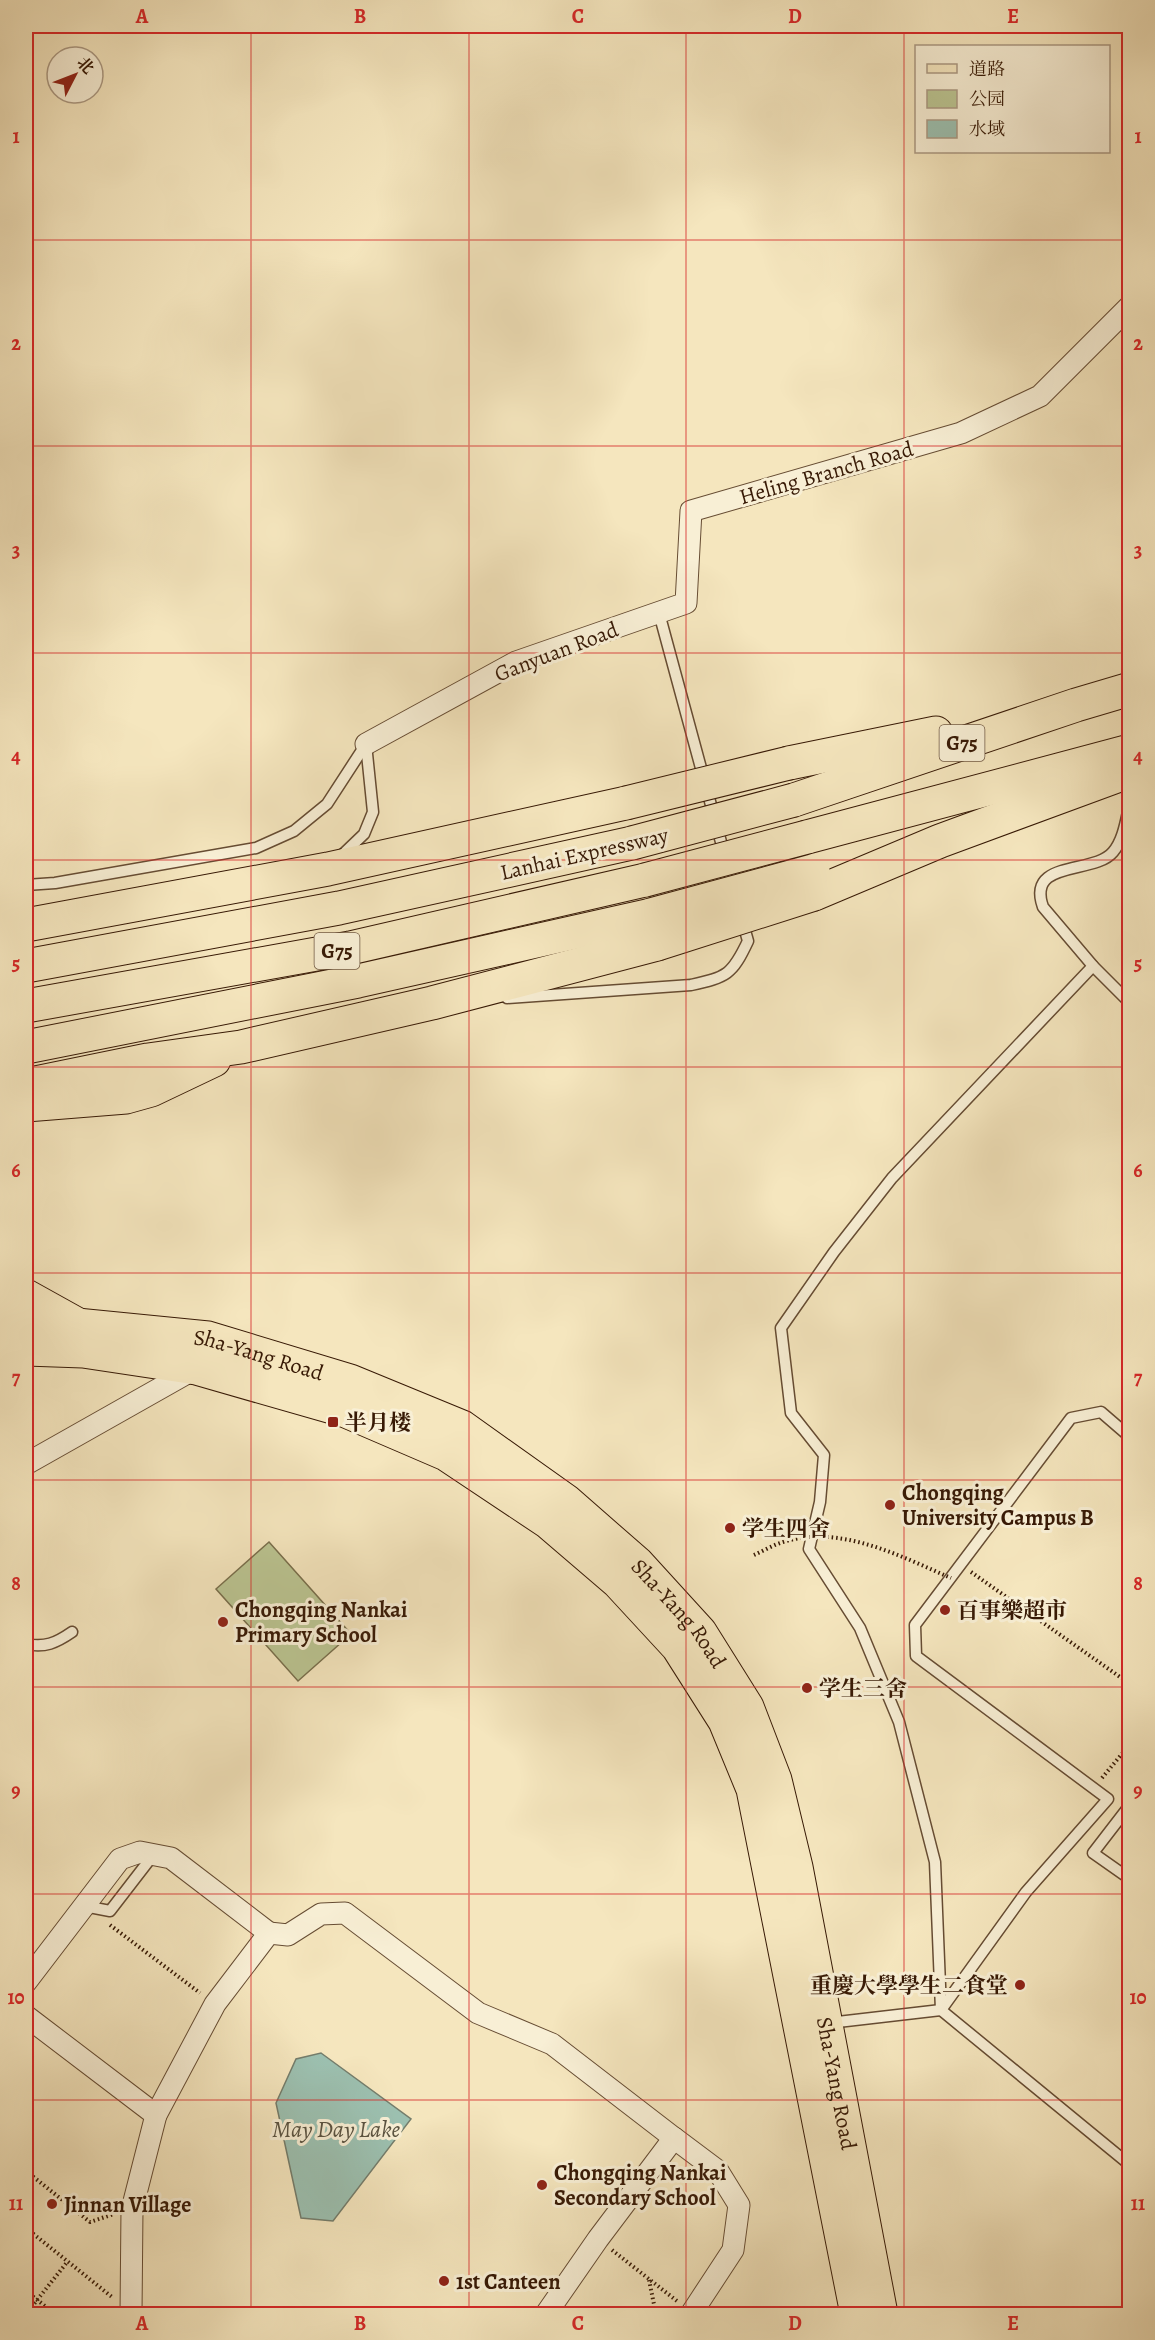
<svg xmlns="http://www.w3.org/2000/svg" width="1155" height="2340" font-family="Alegreya,'Noto Serif SC',serif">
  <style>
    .green { fill: #bbc592; stroke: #796f4c; stroke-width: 1.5 }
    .water { fill: #9cc0b0; stroke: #747d6c; stroke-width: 1.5 }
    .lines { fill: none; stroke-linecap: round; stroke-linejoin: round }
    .lane-casing { stroke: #664c33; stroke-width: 13 }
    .street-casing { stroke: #664c33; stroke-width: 23 }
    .primary-casing { stroke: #371905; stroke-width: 35 }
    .highway-casing { stroke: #371905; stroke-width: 35 }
    .path { stroke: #371905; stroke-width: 4; stroke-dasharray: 1.5 3; stroke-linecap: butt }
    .lane { stroke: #f8efd5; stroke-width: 10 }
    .street { stroke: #f8efd5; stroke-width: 21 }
    .primary { stroke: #f5e6be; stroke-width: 33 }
    .highway { stroke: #f5e6be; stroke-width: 33 }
    .highway-bridge-casing { stroke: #371905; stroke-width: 35; stroke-linecap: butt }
    .path-bridge { stroke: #371905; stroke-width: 4; stroke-dasharray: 1.5 3; stroke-linecap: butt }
    .highway-bridge { stroke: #f5e6be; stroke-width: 33 }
    .grid { fill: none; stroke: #d62828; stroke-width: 1.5; stroke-opacity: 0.55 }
    .poi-dot { fill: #8f2418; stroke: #f8efd5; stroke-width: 2 }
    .labels { text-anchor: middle; stroke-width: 6; stroke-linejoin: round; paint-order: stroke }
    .shield { fill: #f8efd5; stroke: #715943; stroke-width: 1.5 }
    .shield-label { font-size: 21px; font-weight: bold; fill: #371905 }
    .street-label { font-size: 22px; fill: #371905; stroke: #f8efd5 }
    .poi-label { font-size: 22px; font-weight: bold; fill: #371905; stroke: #f8efd5; text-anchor: start }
    .water-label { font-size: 24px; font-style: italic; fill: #5a5341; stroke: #f8efd5 }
    .neatline { fill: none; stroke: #d62828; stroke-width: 2 }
    .grid-label { font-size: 20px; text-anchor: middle; font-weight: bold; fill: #d62828 }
  </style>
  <rect width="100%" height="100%" fill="#f5e6be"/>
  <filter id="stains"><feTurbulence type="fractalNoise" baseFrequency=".00333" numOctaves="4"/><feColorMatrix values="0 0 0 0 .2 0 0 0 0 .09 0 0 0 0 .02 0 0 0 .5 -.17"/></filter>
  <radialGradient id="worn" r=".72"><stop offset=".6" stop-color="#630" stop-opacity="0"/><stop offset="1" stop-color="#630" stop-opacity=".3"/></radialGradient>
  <path class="green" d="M 269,1542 L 351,1634 L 298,1681 L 216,1589 Z"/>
  <path class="water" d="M 321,2053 L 411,2119 L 333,2221 L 301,2218 L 276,2103 L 296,2059 Z"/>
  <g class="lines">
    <g class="lane-casing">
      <g id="lane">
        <path d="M 659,613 L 734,890"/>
        <path d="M 340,857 L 364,834 L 373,812 L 366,744"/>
        <path d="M 26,885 L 55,883 L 256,848 L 294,831 L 327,804 L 366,744"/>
        <path d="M 1093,966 L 1043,907 C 1026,859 1094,875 1113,852 C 1124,839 1126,819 1130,803"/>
        <path d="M 507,998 L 691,985 C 727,977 732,975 748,941 L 742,920"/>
        <path d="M 1130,1003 L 1093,966 L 892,1178 L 834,1252 L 781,1328 L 791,1413 L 824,1455 L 820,1502 L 809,1549 L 860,1628 L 899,1722 L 935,1862 L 941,2010 L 1130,2165"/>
        <path d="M 26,1644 C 45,1648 56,1643 72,1632"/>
        <path d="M 1130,1805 L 1093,1853 L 1130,1879"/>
        <path d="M 84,1906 L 110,1911 L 154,1854"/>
        <path d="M 829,2023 L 941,2010 L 1026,1892 L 1108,1799 L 916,1656 L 915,1625 L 1071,1418 L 1101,1412 L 1130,1437"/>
      </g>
    </g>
    <g class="street-casing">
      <g id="street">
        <path d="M 366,744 L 516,662 L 686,603 L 691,511 L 961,433 L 1040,396 L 1130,306"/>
        <path d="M 26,1464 L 196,1368"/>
        <path d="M 269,1933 L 288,1935 L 321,1914 L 345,1913 L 478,2013 L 552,2044 L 674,2138"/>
        <path d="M 26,1982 L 120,1859 L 140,1852 L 171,1858 L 269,1933 L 215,2004 L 156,2115 L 132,2209 L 131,2314"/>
        <path d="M 26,2016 L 156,2115"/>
        <path d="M 546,2314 L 598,2239 L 674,2138 L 718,2171 L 739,2205 L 733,2250 L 691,2314"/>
      </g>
    </g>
    <g class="primary-casing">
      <g id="primary">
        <path id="s1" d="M 26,1320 L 208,1338 L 350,1381 L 462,1427 L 566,1501 L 638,1564 L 700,1632 L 747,1707 L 775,1780 L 796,1867 L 881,2314"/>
        <path d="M 26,1349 L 83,1351 L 196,1368 L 346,1411 L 446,1454 L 548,1522 L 618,1582 L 678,1647 L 725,1721 L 753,1789 L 857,2314"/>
      </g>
    </g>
    <g class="highway-casing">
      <g id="highway">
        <path d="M 789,763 L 936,733"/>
        <path d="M 794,800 L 1076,705 L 1130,689"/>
        <path d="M 807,837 L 1130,751"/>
        <path d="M 814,894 L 940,841 L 1130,771"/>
        <path d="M 26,925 L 328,869 L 626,803"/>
        <path d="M 26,966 L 339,908 L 632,843"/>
        <path d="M 26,1006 L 350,948 L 645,880"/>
        <path d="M 26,1047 L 358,981 L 651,915"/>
        <path d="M 26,1085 L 148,1060 L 241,1047 L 432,1003 L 657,944"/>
        <path d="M 26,1105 L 126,1097 L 151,1090 L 214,1060"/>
        <path d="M 26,1296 L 80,1326"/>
      </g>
    </g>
    <g class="path">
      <path d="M 971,1572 L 1130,1684"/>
      <path d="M 1102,1778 L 1130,1744"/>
      <path d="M 110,1925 L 200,1993"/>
      <path d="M 26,2171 L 90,2222 L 114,2214"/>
      <path d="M 26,2228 L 112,2297"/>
      <path d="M 612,2250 L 677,2301"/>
      <path d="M 649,2280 L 656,2314"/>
      <path d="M 26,2291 L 55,2314"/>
      <path d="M 26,2314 L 68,2261"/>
      <path d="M 61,2314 L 62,2312"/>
    </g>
    <use href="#lane" class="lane"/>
    <use href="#street" class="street"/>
    <use href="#primary" class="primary"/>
    <use href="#highway" class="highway"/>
    <g class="highway-bridge-casing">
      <g id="highway-bridge">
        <path d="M 626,803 L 789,763"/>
        <path d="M 632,843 L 794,800"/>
        <path d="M 645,880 L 807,837"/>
        <path d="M 651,915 L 813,871"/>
        <path d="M 657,944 L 814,894"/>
      </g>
    </g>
    <path class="path-bridge" d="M 754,1555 C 763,1551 773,1545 783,1542 C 840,1524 900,1556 951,1578"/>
    <use href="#highway-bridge" class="highway-bridge"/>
  </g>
  <path class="grid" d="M 251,26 L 251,2314M 469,26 L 469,2314M 686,26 L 686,2314M 904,26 L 904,2314M 26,240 L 1130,240M 26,446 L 1130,446M 26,653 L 1130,653M 26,860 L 1130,860M 26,1067 L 1130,1067M 26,1273 L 1130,1273M 26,1480 L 1130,1480M 26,1687 L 1130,1687M 26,1894 L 1130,1894M 26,2100 L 1130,2100"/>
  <g class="poi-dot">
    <rect x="327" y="1416" width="12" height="12" rx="3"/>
    <circle cx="890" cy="1505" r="6"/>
    <circle cx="730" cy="1528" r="6"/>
    <circle cx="945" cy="1610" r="6"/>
    <circle cx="223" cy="1622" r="6"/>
    <circle cx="807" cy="1688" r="6"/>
    <circle cx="1020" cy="1985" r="6"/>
    <circle cx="542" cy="2185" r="6"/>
    <circle cx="52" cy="2204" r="6"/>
    <circle cx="444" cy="2281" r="6"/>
  </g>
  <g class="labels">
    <g class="shield">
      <rect x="939.5" y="725" width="45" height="36" rx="4.5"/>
      <rect x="314.5" y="933" width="45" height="36" rx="4.5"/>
    </g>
    <g class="shield-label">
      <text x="962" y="750">G75</text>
      <text x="337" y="958">G75</text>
    </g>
    <g class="street-label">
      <text transform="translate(826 472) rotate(-16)" y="8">Heling Branch Road</text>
      <text transform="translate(556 651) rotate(-21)" y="8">Ganyuan Road</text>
      <text transform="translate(584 853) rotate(-13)" y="8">Lanhai Expressway</text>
      <text dy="8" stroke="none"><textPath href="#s1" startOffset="236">Sha-Yang Road</textPath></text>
      <text dy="8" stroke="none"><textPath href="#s1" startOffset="740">Sha-Yang Road</textPath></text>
      <text dy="8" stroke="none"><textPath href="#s1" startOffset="1244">Sha-Yang Road</textPath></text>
    </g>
    <g class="poi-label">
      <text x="345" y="1430">半月楼</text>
      <text x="902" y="1500">Chongqing<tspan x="902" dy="25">University Campus B</tspan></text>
      <text x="742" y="1536">学生四舍</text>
      <text x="235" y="1617">Chongqing Nankai<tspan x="235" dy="25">Primary School</tspan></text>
      <text x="957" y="1618">百事樂超市</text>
      <text x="819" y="1696">学生三舍</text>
      <text x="1008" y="1993" text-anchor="end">重慶大學學生二食堂</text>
      <text x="554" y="2180">Chongqing Nankai<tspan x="554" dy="25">Secondary School</tspan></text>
      <text x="64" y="2212">Jinnan Village</text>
      <text x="456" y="2289">1st Canteen</text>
    </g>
    <g class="water-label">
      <text x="336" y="2137">May Day Lake</text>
    </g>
  </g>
  <rect width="1155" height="2340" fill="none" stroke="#f5e6be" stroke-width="66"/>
  <rect x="915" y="45" width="195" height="108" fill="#f8efd5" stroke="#ab9982" stroke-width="1.5"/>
  <rect x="927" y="64" width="30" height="9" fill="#f5e6be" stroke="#ab9982" stroke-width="1.5"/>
  <text x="969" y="75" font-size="18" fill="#371905">道路</text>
  <rect x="927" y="90" width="30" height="18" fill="#bbc592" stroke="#ab9982" stroke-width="1.5"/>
  <text x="969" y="105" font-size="18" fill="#371905">公园</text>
  <rect x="927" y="120" width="30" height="18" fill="#9cc0b0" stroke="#ab9982" stroke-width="1.5"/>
  <text x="969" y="135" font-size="18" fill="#371905">水域</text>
  <g transform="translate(75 75) rotate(48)"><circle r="28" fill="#f8efd5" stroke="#ab9982" stroke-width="1.5"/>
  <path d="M0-4.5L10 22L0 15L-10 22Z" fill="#8f2418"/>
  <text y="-9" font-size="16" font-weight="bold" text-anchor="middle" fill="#371905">北</text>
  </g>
  <rect x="33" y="33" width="1089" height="2274" class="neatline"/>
  <g class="grid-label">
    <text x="142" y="23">A</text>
    <text x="360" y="23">B</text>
    <text x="578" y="23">C</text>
    <text x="795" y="23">D</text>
    <text x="1013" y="23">E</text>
    <text x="16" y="143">1</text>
    <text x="1138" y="143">1</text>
    <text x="16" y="350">2</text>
    <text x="1138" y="350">2</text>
    <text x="16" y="557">3</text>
    <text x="1138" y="557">3</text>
    <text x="16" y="763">4</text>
    <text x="1138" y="763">4</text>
    <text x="16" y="970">5</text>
    <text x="1138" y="970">5</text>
    <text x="16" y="1177">6</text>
    <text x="1138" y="1177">6</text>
    <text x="16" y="1384">7</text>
    <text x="1138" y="1384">7</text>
    <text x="16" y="1590">8</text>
    <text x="1138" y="1590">8</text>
    <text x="16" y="1797">9</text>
    <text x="1138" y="1797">9</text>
    <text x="16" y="2004">10</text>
    <text x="1138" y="2004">10</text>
    <text x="16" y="2210">11</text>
    <text x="1138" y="2210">11</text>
    <text x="142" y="2330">A</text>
    <text x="360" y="2330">B</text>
    <text x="578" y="2330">C</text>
    <text x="795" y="2330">D</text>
    <text x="1013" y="2330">E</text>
  </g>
  <rect width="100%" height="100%" filter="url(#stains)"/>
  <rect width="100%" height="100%" fill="url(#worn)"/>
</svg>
